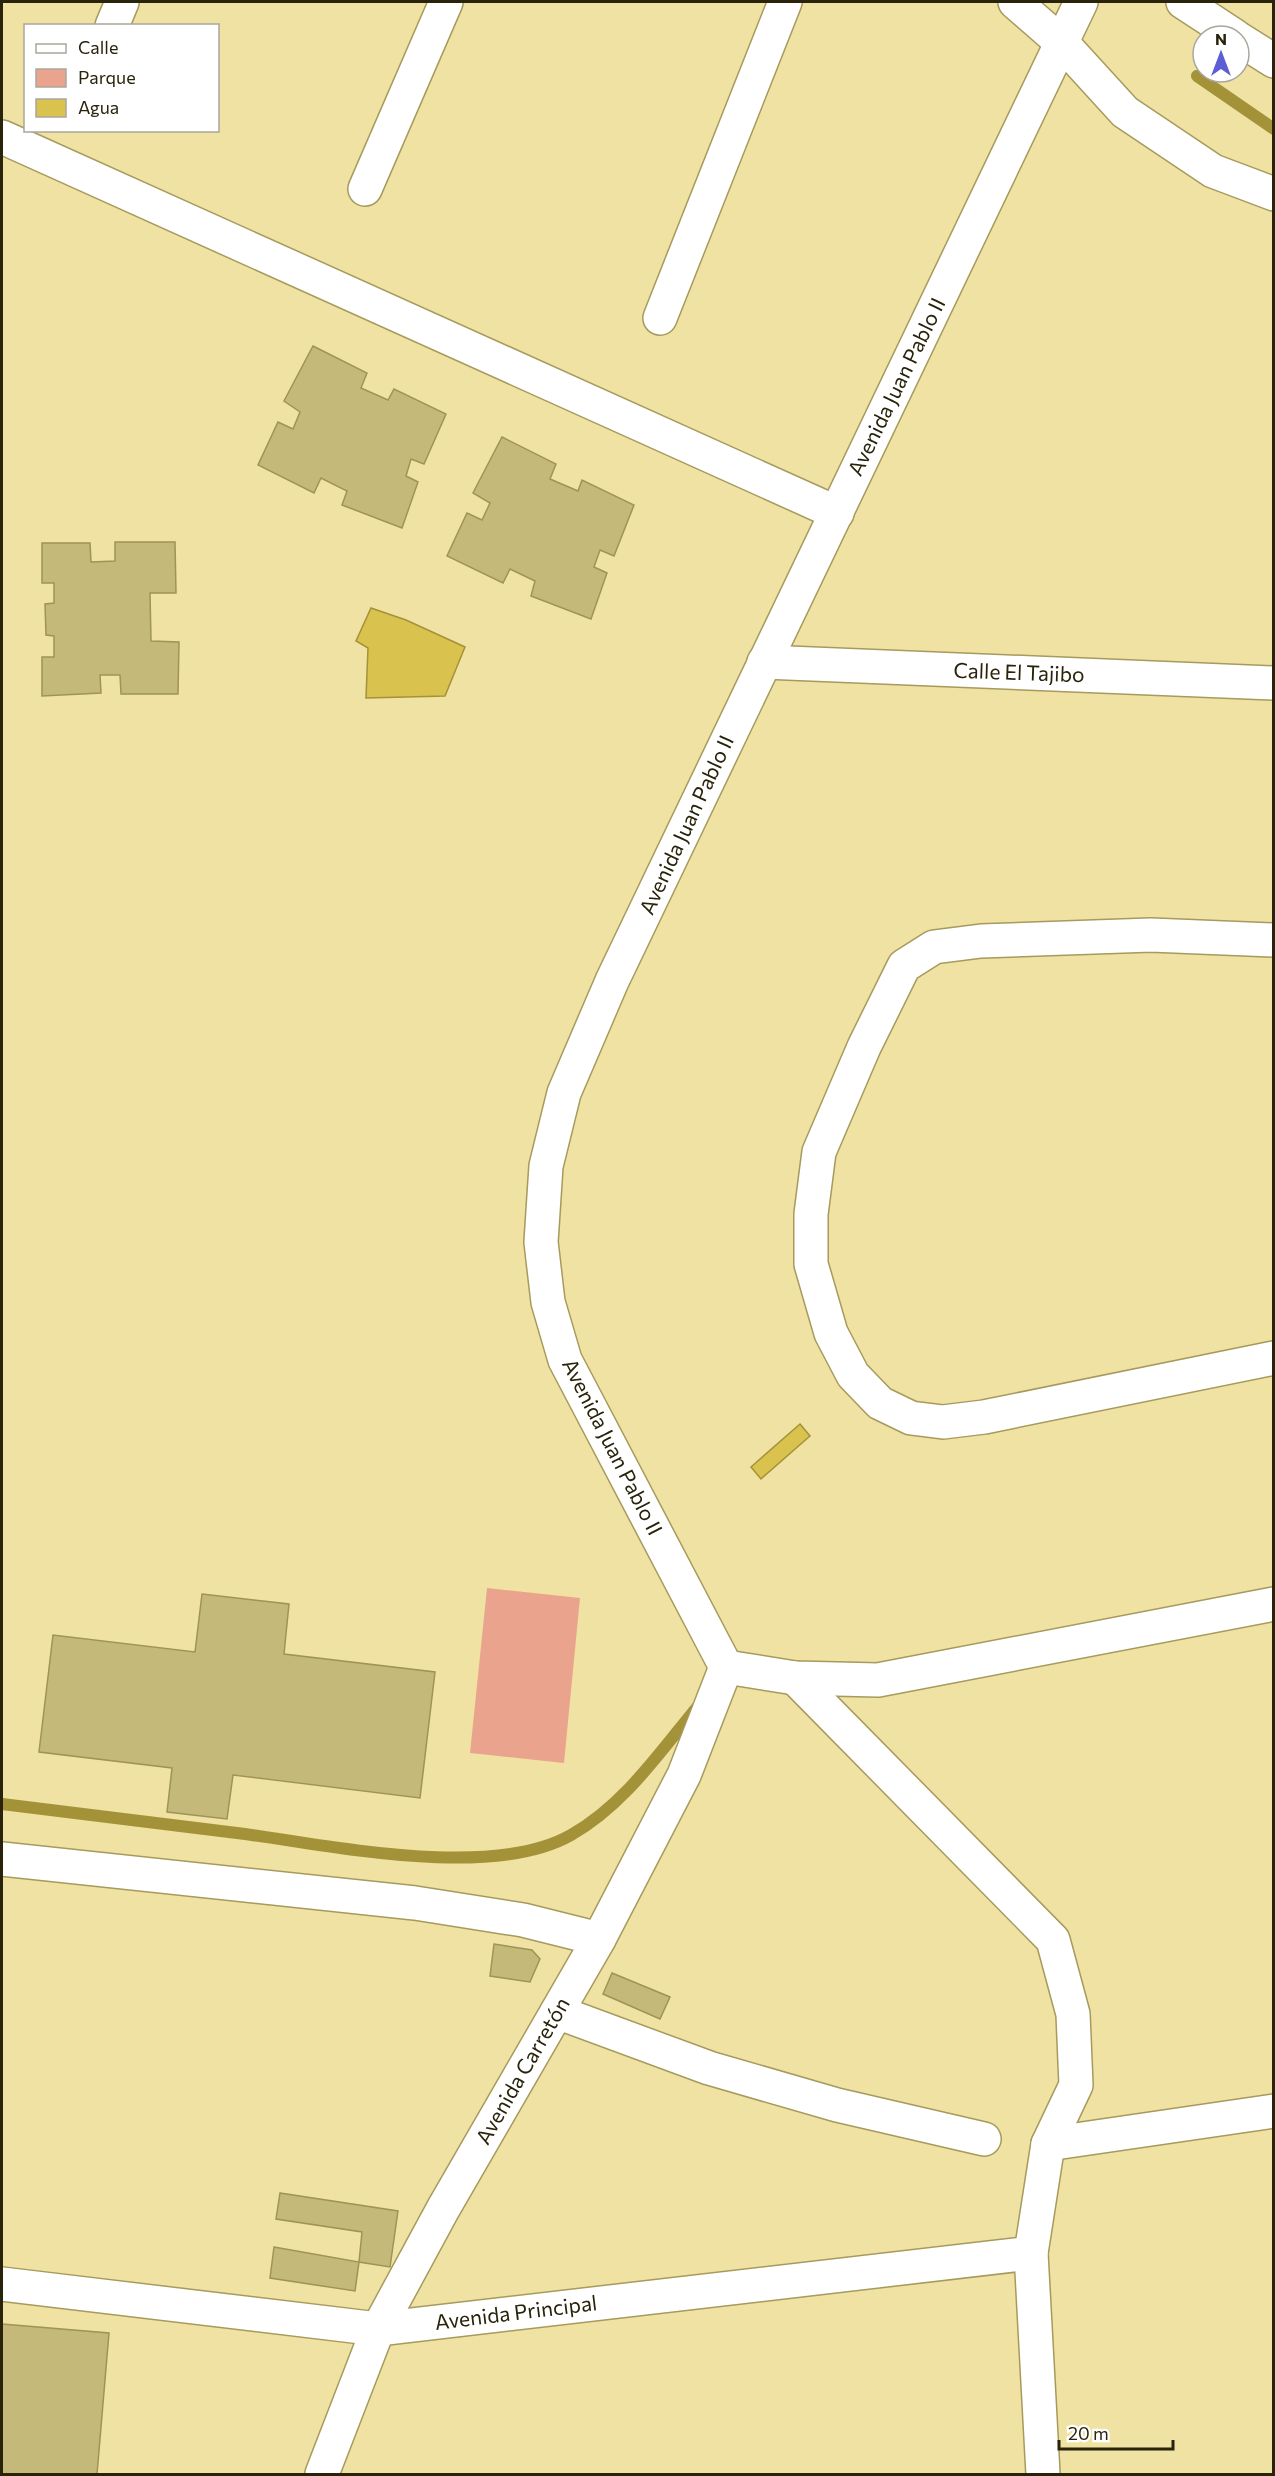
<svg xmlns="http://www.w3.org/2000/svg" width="1275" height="2476" font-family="Commissioner,sans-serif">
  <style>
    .green { fill: #eaa48e }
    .water { fill: #d9c24d; stroke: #a49239; stroke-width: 1.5 }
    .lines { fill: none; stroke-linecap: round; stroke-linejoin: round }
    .stream { stroke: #a49239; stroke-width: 12 }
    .building { fill: #c5b97a; stroke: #9f9356; stroke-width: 1.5 }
    .street-casing { stroke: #a69a5d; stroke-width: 36 }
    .secondary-casing { stroke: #a69a5d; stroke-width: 36 }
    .street { stroke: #fff; stroke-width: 33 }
    .secondary { stroke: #fff; stroke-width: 33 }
    .labels { text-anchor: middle; stroke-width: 4.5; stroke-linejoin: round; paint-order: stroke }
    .street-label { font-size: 21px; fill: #28230a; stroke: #fff }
  </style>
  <rect width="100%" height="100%" fill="#efe2a3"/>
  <path class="green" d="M 487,1588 L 580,1598 L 564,1763 L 470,1753 Z"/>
  <g class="water">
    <path d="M 371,608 L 406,620 L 465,647 L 445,696 L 366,698 L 368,648 L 356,641 Z"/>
    <path d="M 800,1424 L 810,1436 L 761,1479 L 751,1467 Z"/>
  </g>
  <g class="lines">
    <g class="stream">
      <path d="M 1197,76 L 1274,129"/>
      <path d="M 2,1804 C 83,1814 164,1824 245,1834 C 333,1846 492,1880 571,1835 C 624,1805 660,1752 698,1706"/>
    </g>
  </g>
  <g class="building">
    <path d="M 313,346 L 367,373 L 361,388 L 388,400 L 394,389 L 446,414 L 424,464 L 411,459 L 406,476 L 418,482 L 402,528 L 342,505 L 347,491 L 321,478 L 314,493 L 258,465 L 278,422 L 293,429 L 300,412 L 284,401 Z"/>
    <path d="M 502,437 L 556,464 L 550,479 L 578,491 L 582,480 L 634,505 L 614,556 L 600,550 L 594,567 L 607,573 L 591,619 L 531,596 L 535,581 L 510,569 L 503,583 L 447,556 L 467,513 L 482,520 L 490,503 L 473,493 Z"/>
    <path d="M 115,542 L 175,542 L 176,593 L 150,593 L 151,641 L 179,642 L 178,694 L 121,694 L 120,675 L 100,675 L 101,693 L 42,696 L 42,657 L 54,657 L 54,636 L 46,635 L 45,604 L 54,603 L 54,583 L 42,583 L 42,543 L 90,543 L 91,562 L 115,561 Z"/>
    <path d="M 202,1594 L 289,1604 L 284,1654 L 435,1672 L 420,1798 L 233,1775 L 227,1819 L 167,1812 L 172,1768 L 39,1752 L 53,1635 L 195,1652 Z"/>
    <path d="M 494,1944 L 532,1950 L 540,1959 L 530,1982 L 490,1976 Z"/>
    <path d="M 612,1973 L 670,1997 L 660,2019 L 603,1994 Z"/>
    <path d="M 280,2193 L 398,2211 L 390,2267 L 359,2262 L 362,2232 L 276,2219 Z"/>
    <path d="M 274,2247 L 359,2262 L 355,2291 L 270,2278 Z"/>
    <path d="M 2,2324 L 109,2333 L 97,2474 L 2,2474 Z"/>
  </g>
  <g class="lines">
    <g class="street-casing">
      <g id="street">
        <path d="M 1015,2 L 1062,43 L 1125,112 L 1213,171 L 1274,194"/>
        <path d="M 112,26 L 122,2"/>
        <path d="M 2,137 L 837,513"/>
        <path d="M 365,189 L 446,2"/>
        <path d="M 660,318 L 785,2"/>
        <path d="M 764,662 L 1274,683"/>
        <path d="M 1274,940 L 1151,935 L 981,941 L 934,947 L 904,966 L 864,1047 L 819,1152 L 811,1214 L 811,1264 L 831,1333 L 853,1375 L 880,1403 L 911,1418 L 943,1422 L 984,1417 L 1274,1358"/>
        <path d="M 726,1667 L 795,1678 L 878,1680 L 1274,1604"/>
        <path d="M 795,1678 L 1053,1940 L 1073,2014 L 1076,2085 L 1048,2144 L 1031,2253 L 1043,2474"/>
        <path d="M 557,2012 L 709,2068 L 837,2105 L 984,2139"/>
        <path d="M 1048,2144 L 1274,2111"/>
        <path d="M 2,2284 L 378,2329 L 1031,2253"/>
      </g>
    </g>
    <g class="secondary-casing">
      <g id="secondary">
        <path d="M 1183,2 L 1235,36"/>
        <path d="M 1239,39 L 1274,61"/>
        <path d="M 2,1859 L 415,1903 L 523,1920 L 599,1939"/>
        <path d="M 322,2474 L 378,2329 L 443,2209 L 599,1939 L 684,1775 L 726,1667 L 565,1360 L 548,1302 L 541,1242 L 546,1166 L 564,1093 L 612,981 L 1081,2"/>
      </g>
    </g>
    <use href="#street" class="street"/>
    <use href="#secondary" class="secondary"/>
  </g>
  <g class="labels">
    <g class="street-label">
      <text transform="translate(897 387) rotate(-64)" y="7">Avenida Juan Pablo II</text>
      <text transform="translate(1019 673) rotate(2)" y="7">Calle El Tajibo</text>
      <text transform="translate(687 825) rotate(-65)" y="7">Avenida Juan Pablo II</text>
      <text transform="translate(612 1447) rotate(63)" y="7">Avenida Juan Pablo II</text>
      <text transform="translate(523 2071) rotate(-60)" y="7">Avenida Carretón</text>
      <text transform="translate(516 2313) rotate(-7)" y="7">Avenida Principal</text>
    </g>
  </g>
  <rect width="1275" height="2476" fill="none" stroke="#28230a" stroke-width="6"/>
  <rect x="24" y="24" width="195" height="108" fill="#ffffff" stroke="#a9a79d" stroke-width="1.5"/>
  <rect x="36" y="44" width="30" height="9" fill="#ffffff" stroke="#a9a79d" stroke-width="1.5"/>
  <text x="78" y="54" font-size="18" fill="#28230a">Calle</text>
  <rect x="36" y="69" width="30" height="18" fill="#eaa48e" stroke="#a9a79d" stroke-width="1.5"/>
  <text x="78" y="84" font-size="18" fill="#28230a">Parque</text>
  <rect x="36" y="99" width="30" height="18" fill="#d9c24d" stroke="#a9a79d" stroke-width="1.5"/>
  <text x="78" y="114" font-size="18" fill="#28230a">Agua</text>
  <g transform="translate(1221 54)"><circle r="28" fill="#ffffff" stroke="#a9a79d" stroke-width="1.5"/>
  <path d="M0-4.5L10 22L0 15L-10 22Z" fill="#5d5ed6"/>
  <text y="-9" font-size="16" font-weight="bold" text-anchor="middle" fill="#28230a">N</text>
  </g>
  <path d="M1059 2440v9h114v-9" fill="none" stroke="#28230a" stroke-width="3"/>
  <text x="1068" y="2440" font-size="18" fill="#28230a" stroke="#ffffff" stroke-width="4.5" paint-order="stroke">20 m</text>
</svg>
